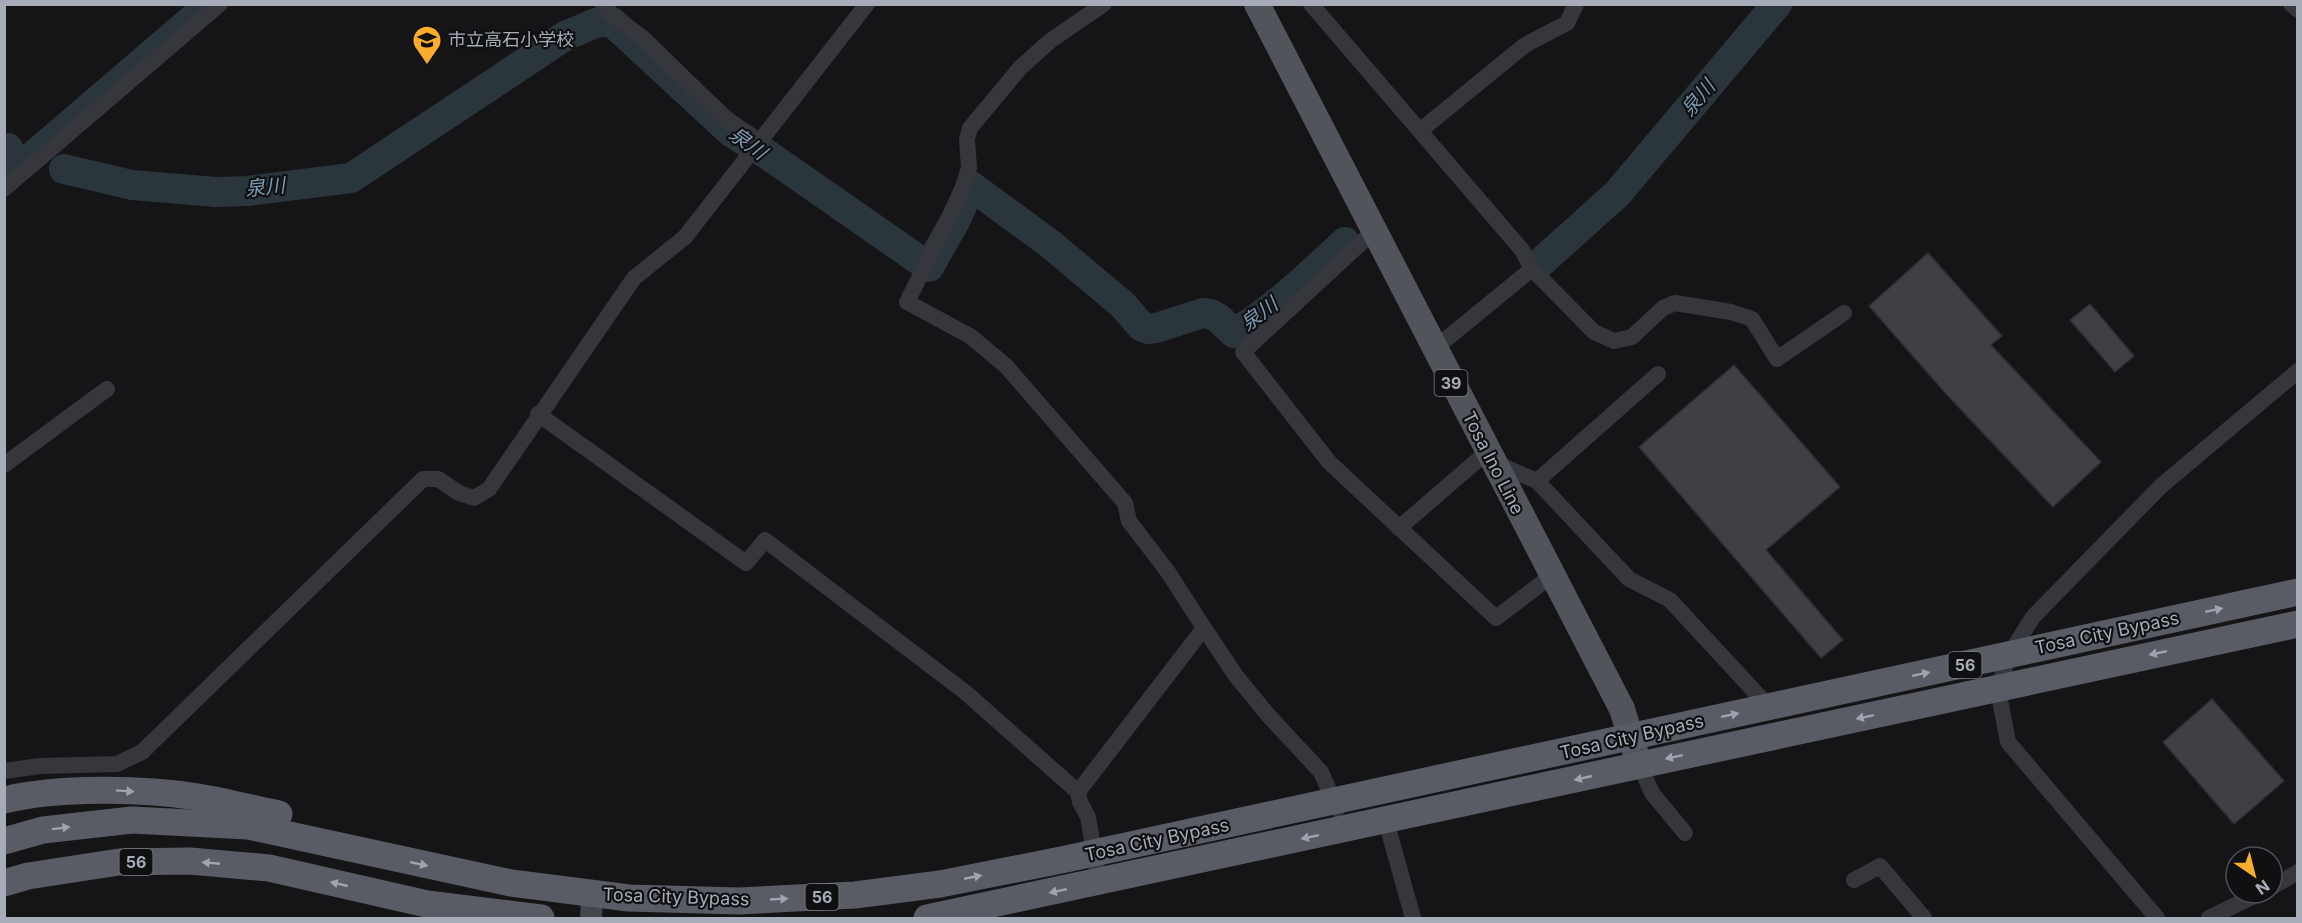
<svg xmlns="http://www.w3.org/2000/svg" width="2302" height="923" font-family="Inter,'Noto Sans JP',sans-serif">
  <style>
    .lines { fill: none; stroke-linecap: round; stroke-linejoin: round }
    .canal { stroke: #2b353c; stroke-width: 18 }
    .river { stroke: #2b353c; stroke-width: 30 }
    .building { fill: #3f4044; stroke: #2f2f33; stroke-width: 1.5 }
    .minor { stroke: #36373c; stroke-width: 16 }
    .secondary { stroke: #44464d; stroke-width: 22 }
    .primary { stroke: #52545c; stroke-width: 26 }
    .trunk { stroke: #5a5c65; stroke-width: 27 }
    .oneway { fill: #9ea5b0 }
    .labels { text-anchor: middle; stroke-width: 4.5; stroke-linejoin: round; paint-order: stroke }
    .shield { fill: #101012; stroke: #797e86; stroke-width: 1.5 }
    .shield-label { font-size: 16px; font-weight: bold; fill: #a6adb8 }
    .poi-label { font-size: 18px; fill: #a6adb8; stroke: #101012; text-anchor: start }
    .street-label { font-size: 18px; fill: #a6adb8; stroke: #101012 }
    .water-label { font-size: 20px; font-style: italic; fill: #7c9cb5; stroke: #101012 }
  </style>
  <rect width="100%" height="100%" fill="#151517"/>
  <g class="lines">
    <path class="canal" d="M 4,173 L 201,4"/>
    <g class="river">
      <path d="M 4,148 L 8,148"/>
      <path d="M 64,169 L 132,185 L 216,192 L 248,191 L 351,178 L 565,36 L 598,22 L 612,22 L 731,132 L 768,155 L 929,267 L 955,221 L 971,186 L 1049,243 L 1123,305 L 1141,326 L 1148,329 L 1156,328 L 1203,313 L 1211,314 L 1218,318 L 1234,333 C 1275,309 1310,274 1345,242"/>
      <path d="M 1539,264 L 1617,194 L 1777,4"/>
    </g>
  </g>
  <g class="building">
    <path d="M 1928,253 L 2002,336 L 1991,345 L 2101,462 L 2053,507 L 1947,395 L 1869,306 Z"/>
    <path d="M 2090,304 L 2134,356 L 2115,372 L 2070,320 Z"/>
    <path d="M 1734,365 L 1840,487 L 1766,550 L 1843,640 L 1821,658 L 1639,447 Z"/>
    <path d="M 2212,699 L 2284,781 L 2234,824 L 2163,742 Z"/>
  </g>
  <g class="lines">
    <g class="minor">
      <path d="M 603,4 L 613,16 L 643,38 L 725,118 L 759,141"/>
      <path d="M 1104,4 L 1050,41 L 1020,68 L 970,128 L 967,139 L 969,168 L 960,196 L 907,302 L 970,336 L 1006,366 L 1125,503 L 1129,521 L 1168,572 L 1204,628"/>
      <path d="M 1311,4 L 1522,250 L 1532,269 L 1594,332 L 1614,341 L 1632,337 L 1663,308 L 1675,303 L 1731,312 L 1752,319 L 1777,359 L 1844,313"/>
      <path d="M 2291,4 L 2298,10"/>
      <path d="M 1421,130 L 1525,45 L 1567,23 L 1576,4"/>
      <path d="M 4,189 L 220,4"/>
      <path d="M 1374,231 L 1243,352 L 1329,462 L 1496,618 L 1551,576"/>
      <path d="M 1434,349 L 1532,269"/>
      <path d="M 538,414 L 746,563 L 765,540 L 965,692 L 1078,792 L 1080,802 L 1088,817 L 1099,882"/>
      <path d="M 1493,462 L 1537,481 L 1629,579 L 1670,600 L 1769,707"/>
      <path d="M 4,465 L 107,389"/>
      <path d="M 1537,481 L 1658,374"/>
      <path d="M 1399,528 L 1487,452"/>
      <path d="M 1639,764 L 1652,793 L 1685,833"/>
      <path d="M 4,771 L 40,766 L 117,764 L 142,752 L 423,479 L 438,479 L 459,493 L 474,498 L 489,489 L 634,278 L 685,237 L 867,4"/>
      <path d="M 1078,792 L 1204,628 L 1236,676 L 1268,715 L 1321,772 L 1337,809"/>
      <path d="M 1386,821 L 1413,918"/>
      <path d="M 1854,880 L 1880,866 L 1924,918"/>
      <path d="M 2272,887 L 2298,872"/>
      <path d="M 2157,918 L 2008,742 L 1998,689 L 2009,655 L 2033,617 L 2161,486 L 2298,371"/>
      <path d="M 2209,918 L 2260,893"/>
    </g>
    <path class="secondary" d="M 591,918 L 592,895"/>
    <path class="primary" d="M 1257,4 L 1622,709 L 1639,764"/>
    <g class="trunk">
      <path d="M 4,800 C 58,787 143,788 198,797 C 225,801 252,809 279,814"/>
      <path d="M 4,841 L 43,830 L 132,820 L 248,826 L 511,883 L 629,898 L 739,901 L 855,895 L 940,884 L 1066,859 L 2298,592"/>
      <path d="M 4,883 L 28,876 L 119,862 L 190,861 L 269,868 L 427,904 L 541,918"/>
      <path d="M 927,918 L 2298,624"/>
    </g>
  </g>
  <defs><path id="oneway-solid" d="M-6-.8H1V-3.2L6.5 0L1 3.2V.8H-6Z" transform="scale(1.5)"/></defs>
  <g class="oneway">
    <use href="#oneway-solid" transform="translate(2214 610) rotate(-12)"/>
    <use href="#oneway-solid" transform="translate(2158 653) rotate(168)"/>
    <use href="#oneway-solid" transform="translate(1921 674) rotate(-12)"/>
    <use href="#oneway-solid" transform="translate(1730 715) rotate(-12)"/>
    <use href="#oneway-solid" transform="translate(1865 717) rotate(168)"/>
    <use href="#oneway-solid" transform="translate(1674 757) rotate(168)"/>
    <use href="#oneway-solid" transform="translate(1583 778) rotate(167)"/>
    <use href="#oneway-solid" transform="translate(125 791) rotate(4)"/>
    <use href="#oneway-solid" transform="translate(61 828) rotate(-7)"/>
    <use href="#oneway-solid" transform="translate(1310 837) rotate(168)"/>
    <use href="#oneway-solid" transform="translate(211 863) rotate(-175)"/>
    <use href="#oneway-solid" transform="translate(419 864) rotate(12)"/>
    <use href="#oneway-solid" transform="translate(973 877) rotate(-11)"/>
    <use href="#oneway-solid" transform="translate(339 884) rotate(-167)"/>
    <use href="#oneway-solid" transform="translate(1058 891) rotate(168)"/>
    <use href="#oneway-solid" transform="translate(779 899) rotate(-3)"/>
  </g>
  <defs>
    <g id="school-pin" transform="scale(1.5)"><path d="M0 17L-7.5 6A9.5 9.5 0 1 1 7.5 6Z" fill="#faac2b" stroke="#101012"/><path d="M0-5L7-2L0 1L-7-2ZM-4 1L0 2.5L4 1V4Q0 6-4 4Z" fill="#111"/></g>
  </defs>
  <g fill-rule="evenodd">
    <use href="#school-pin" x="427" y="40"/>
  </g>
  <g class="labels">
    <g class="shield">
      <rect x="1434.5" y="370" width="33" height="26" rx="4.5"/>
      <rect x="1948.5" y="652" width="33" height="26" rx="4.5"/>
      <rect x="119.5" y="849" width="33" height="26" rx="4.5"/>
      <rect x="805.5" y="884" width="33" height="26" rx="4.5"/>
    </g>
    <g class="shield-label">
      <text x="1451" y="389">39</text>
      <text x="1965" y="671">56</text>
      <text x="136" y="868">56</text>
      <text x="822" y="903">56</text>
    </g>
    <g class="poi-label">
      <text x="448" y="46">市立高石小学校</text>
    </g>
    <g class="street-label">
      <text transform="translate(1493 463) rotate(63)" y="6">Tosa Ino Line</text>
      <text transform="translate(2107 633) rotate(-12)" y="6">Tosa City Bypass</text>
      <text transform="translate(1632 737) rotate(-13)" y="6">Tosa City Bypass</text>
      <text transform="translate(1157 840) rotate(-12)" y="6">Tosa City Bypass</text>
      <text transform="translate(676 897) rotate(2)" y="6">Tosa City Bypass</text>
    </g>
    <g class="water-label">
      <text transform="translate(1698 98) rotate(-50)" y="7">泉川</text>
      <text transform="translate(748 143) rotate(36)" y="7">泉川</text>
      <text transform="translate(265 187) rotate(-6)" y="7">泉川</text>
      <text transform="translate(1259 314) rotate(-37)" y="7">泉川</text>
    </g>
  </g>
  <rect width="2302" height="923" fill="none" stroke="#a6adb8" stroke-width="12"/>
  <g transform="translate(2254 875) rotate(145)"><circle r="28" fill="#101012" stroke="#4c4f54" stroke-width="1.5"/>
  <path d="M0-4.5L10 22L0 15L-10 22Z" fill="#faac2b"/>
  <text y="-9" font-size="16" font-weight="bold" text-anchor="middle" fill="#a6adb8">N</text>
  </g>
</svg>
